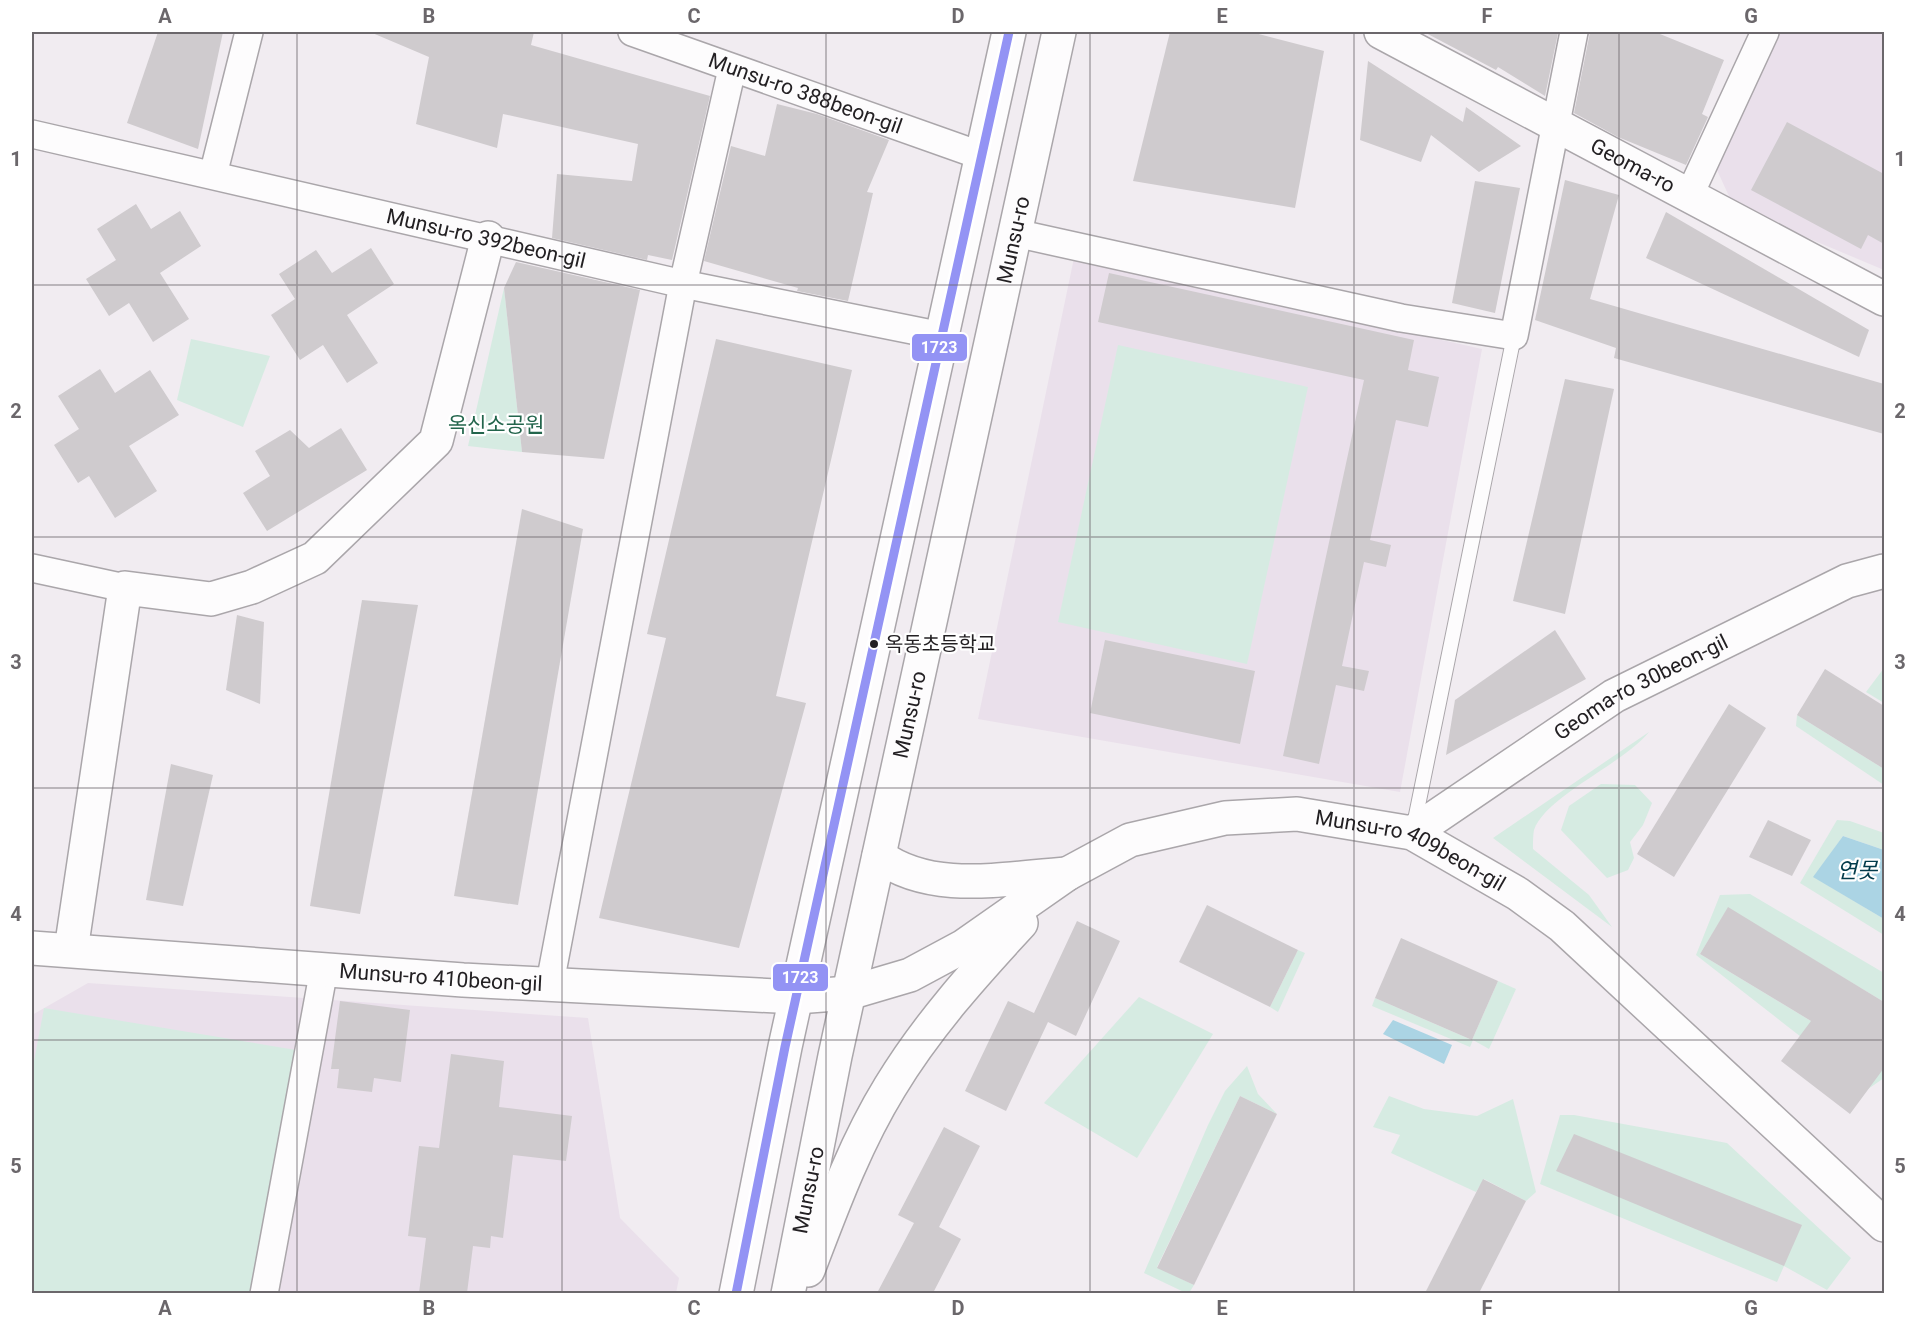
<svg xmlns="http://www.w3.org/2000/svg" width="1916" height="1325" font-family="Roboto,'Noto Sans KR',sans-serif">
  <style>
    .built { fill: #eae0eb }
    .green { fill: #d6ebe2 }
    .water { fill: #abd4e4 }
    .building { fill: #cfcbce }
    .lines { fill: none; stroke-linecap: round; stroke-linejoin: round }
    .lane-casing { stroke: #aaa6aa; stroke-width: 16 }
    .street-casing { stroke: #aaa6aa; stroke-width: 30 }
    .secondary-casing { stroke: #aaa6aa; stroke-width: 36 }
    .lane { stroke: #fdfcfd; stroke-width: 14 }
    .street { stroke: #fdfcfd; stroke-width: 27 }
    .secondary { stroke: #fdfcfd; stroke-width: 33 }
    .bus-1-casing { stroke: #fff; stroke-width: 14 }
    .bus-1 { stroke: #9393f4; stroke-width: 9 }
    .grid { fill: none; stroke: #6b676b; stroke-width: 1.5; stroke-opacity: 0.55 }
    .bus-dot { fill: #232023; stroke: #fff; stroke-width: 2 }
    .labels { text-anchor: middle; stroke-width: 4.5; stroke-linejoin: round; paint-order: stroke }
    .bus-label { font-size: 20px; fill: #232023; stroke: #fff; text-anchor: start }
    .street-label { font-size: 21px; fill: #232023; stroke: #fff }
    .park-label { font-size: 21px; fill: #23654c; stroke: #fff }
    .water-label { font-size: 22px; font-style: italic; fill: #023b4b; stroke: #fff }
    .line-badge { stroke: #fff; stroke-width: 2 }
    .badge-label { font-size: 16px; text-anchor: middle; font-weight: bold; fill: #fff }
    .neatline { fill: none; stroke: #6b676b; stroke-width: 2 }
    .grid-label { font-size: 20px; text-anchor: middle; font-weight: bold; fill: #6b676b }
  </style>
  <rect width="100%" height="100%" fill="#f1ecf1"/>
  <g class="built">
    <path d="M 1774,32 L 1884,32 L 1884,270 L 1734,207 L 1711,157 Z"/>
    <path d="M 1074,258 L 1482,349 L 1400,792 L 978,719 Z"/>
    <path d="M 88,983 L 588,1018 L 620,1218 L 679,1278 L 676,1293 L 32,1293 L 32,1015 Z"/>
  </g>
  <g class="green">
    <path d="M 504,288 L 522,452 L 468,446 Z"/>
    <path d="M 191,339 L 270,356 L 243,427 L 177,400 Z"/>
    <path d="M 1118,345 L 1308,387 L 1247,664 L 1058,622 Z"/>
    <path d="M 1884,668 L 1884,703 L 1866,692 Z"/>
    <path d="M 1797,715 L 1884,769 L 1884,785 L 1796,726 Z"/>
    <path d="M 1649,732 C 1623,764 1546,796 1534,830 C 1533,835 1533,843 1533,849 L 1589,895 L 1612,927 L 1493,838 Z"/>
    <path d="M 1601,784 L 1635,785 L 1652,803 L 1643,825 L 1630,842 L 1634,858 L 1628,870 L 1607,878 L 1561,830 L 1569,806 Z"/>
    <path d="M 1837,820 L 1850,821 L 1884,833 L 1884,850 L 1843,836 L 1814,877 L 1884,919 L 1884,935 L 1800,883 Z"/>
    <path d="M 1750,894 L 1884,973 L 1884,1002 L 1728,908 L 1700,954 L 1884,1065 L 1884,1078 L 1868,1089 L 1696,955 L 1720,895 Z"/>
    <path d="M 1298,950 L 1305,953 L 1278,1012 L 1270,1007 Z"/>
    <path d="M 1498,981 L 1516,989 L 1489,1049 L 1473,1040 L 1470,1047 L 1372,1006 L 1375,998 L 1472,1040 Z"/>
    <path d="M 1139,997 L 1213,1034 L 1137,1158 L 1044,1103 Z"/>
    <path d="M 44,1008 L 302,1051 L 257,1293 L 32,1294 L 32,1072 Z"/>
    <path d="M 1247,1066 L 1258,1094 L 1277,1114 L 1240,1096 L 1157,1267 L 1194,1285 L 1189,1293 L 1186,1293 L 1144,1273 L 1208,1125 L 1225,1091 Z"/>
    <path d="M 1389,1096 L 1424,1109 L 1477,1116 L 1513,1099 L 1536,1192 L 1526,1201 L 1484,1179 L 1476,1192 L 1391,1153 L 1400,1135 L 1373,1127 Z"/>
    <path d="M 1560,1115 L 1574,1115 L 1727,1143 L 1851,1258 L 1827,1290 L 1784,1266 L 1777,1282 L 1540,1184 Z"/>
  </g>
  <g class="water">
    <path d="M 1843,836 L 1884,850 L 1884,919 L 1813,877 Z"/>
    <path d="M 1393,1020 L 1452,1045 L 1444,1064 L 1383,1034 Z"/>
  </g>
  <g class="building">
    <path d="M 158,32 L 223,32 L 198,149 L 127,123 Z"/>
    <path d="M 370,32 L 534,32 L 531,45 L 710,96 L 672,260 L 648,255 L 647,260 L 552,238 L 557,174 L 632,181 L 638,144 L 503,114 L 497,148 L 416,124 L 429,57 Z"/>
    <path d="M 1170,32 L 1251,32 L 1324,51 L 1295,208 L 1133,181 Z"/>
    <path d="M 1424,32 L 1558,33 L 1545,96 L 1498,67 L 1496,70 Z"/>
    <path d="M 1590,32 L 1655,32 L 1724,60 L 1702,114 L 1708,117 L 1686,165 L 1618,137 L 1574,113 Z"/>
    <path d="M 1368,61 L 1463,122 L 1466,107 L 1521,146 L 1479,172 L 1431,135 L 1421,162 L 1360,140 Z"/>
    <path d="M 777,104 L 817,114 L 889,140 L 867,192 L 873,193 L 848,301 L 797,291 L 798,288 L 704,261 L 731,146 L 765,156 Z"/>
    <path d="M 1787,122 L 1884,174 L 1884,244 L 1868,235 L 1861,249 L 1751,190 Z"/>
    <path d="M 1565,180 L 1619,195 L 1590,299 L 1884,384 L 1884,434 L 1614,358 L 1616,348 L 1535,320 Z"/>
    <path d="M 1475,181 L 1520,188 L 1495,313 L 1452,303 Z"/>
    <path d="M 136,204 L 151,229 L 180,211 L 201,246 L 160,273 L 189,319 L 153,342 L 129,303 L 109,316 L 86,279 L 116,260 L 97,229 Z"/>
    <path d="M 1666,212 L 1869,330 L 1859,357 L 1646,258 Z"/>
    <path d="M 371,248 L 394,284 L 347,315 L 378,363 L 347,383 L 323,345 L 300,360 L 271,315 L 295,299 L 279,274 L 316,250 L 332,273 Z"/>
    <path d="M 516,262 L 640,290 L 604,459 L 522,452 L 504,288 Z"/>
    <path d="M 1109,273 L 1414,340 L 1408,370 L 1439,377 L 1428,427 L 1396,420 L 1370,540 L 1391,545 L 1386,567 L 1364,562 L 1342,666 L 1369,671 L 1364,691 L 1336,685 L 1319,764 L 1283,756 L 1364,380 L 1098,322 Z"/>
    <path d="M 716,339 L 852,370 L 776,696 L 806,703 L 739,948 L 599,918 L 666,638 L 647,634 Z"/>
    <path d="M 100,369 L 115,393 L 150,370 L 179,415 L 129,446 L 157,491 L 115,518 L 89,476 L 78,483 L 54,445 L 79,429 L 58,396 Z"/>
    <path d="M 1565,379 L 1614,389 L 1565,614 L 1513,601 Z"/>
    <path d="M 341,428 L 367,470 L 267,531 L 243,493 L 270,476 L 255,451 L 290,430 L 309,448 Z"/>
    <path d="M 522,509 L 583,529 L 518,905 L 454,896 Z"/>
    <path d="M 362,600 L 418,605 L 360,914 L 310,906 Z"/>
    <path d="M 237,615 L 264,622 L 260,704 L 226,690 Z"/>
    <path d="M 1555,630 L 1586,679 L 1446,755 L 1455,700 Z"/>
    <path d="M 1105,640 L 1255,671 L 1240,744 L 1090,713 Z"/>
    <path d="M 1825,669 L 1884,706 L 1884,769 L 1797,715 Z"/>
    <path d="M 1729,704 L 1766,728 L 1674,877 L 1637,854 Z"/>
    <path d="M 171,764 L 213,775 L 183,906 L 146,900 Z"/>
    <path d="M 1768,820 L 1811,840 L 1792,876 L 1749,857 Z"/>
    <path d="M 1207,905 L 1298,950 L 1270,1007 L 1179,962 Z"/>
    <path d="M 1728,907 L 1884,1002 L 1884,1068 L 1850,1114 L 1781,1061 L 1811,1021 L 1700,954 Z"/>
    <path d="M 1077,921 L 1120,941 L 1076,1036 L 1048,1022 L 1006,1111 L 965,1091 L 1008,1001 L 1034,1013 Z"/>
    <path d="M 1401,938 L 1498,981 L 1472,1040 L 1375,998 Z"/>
    <path d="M 340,1001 L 410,1010 L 401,1082 L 374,1078 L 372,1092 L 337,1088 L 339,1069 L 331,1069 Z"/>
    <path d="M 451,1054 L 504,1061 L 499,1107 L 572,1116 L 566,1161 L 513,1155 L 503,1238 L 491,1236 L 490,1248 L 473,1246 L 467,1293 L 419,1293 L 426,1238 L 408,1236 L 419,1146 L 439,1148 Z"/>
    <path d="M 1240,1096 L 1277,1114 L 1194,1285 L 1157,1268 Z"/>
    <path d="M 944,1127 L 980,1146 L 939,1227 L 961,1239 L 933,1293 L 877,1293 L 914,1223 L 898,1215 Z"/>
    <path d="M 1574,1134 L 1802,1225 L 1784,1266 L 1556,1171 Z"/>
    <path d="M 1483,1179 L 1526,1201 L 1479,1293 L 1425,1293 Z"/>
  </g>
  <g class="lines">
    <g class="lane-casing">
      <path id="lane" d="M 1414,825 L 1514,336"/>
    </g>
    <g class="street-casing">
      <g id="street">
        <path id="s1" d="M 632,32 L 982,156"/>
        <path id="s2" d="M 32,134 L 683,284 L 942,336"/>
        <path d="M 213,175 L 249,32"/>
        <path d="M 1689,196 L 1765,32"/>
        <path d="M 1015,233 L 1401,318 L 1514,336 L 1574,32"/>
        <path d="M 32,568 L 125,588"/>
        <path d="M 550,983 L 683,284 L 732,69"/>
        <path d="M 264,1294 L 324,969"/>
      </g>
    </g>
    <g class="secondary-casing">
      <g id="secondary">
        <path id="s3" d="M 1381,32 L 1884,299"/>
        <path id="s4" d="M 1412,833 L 1614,696 L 1847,581 L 1884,571"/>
        <path d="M 879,856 C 932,895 1005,878 1067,874"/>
        <path id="s5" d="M 32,948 L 463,980 L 796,997 L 849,993 L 910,975 L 964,946 L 1067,874 L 1130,840 L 1225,818 L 1297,814 L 1412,833 L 1518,894 L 1562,926 L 1884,1225"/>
        <path d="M 71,950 L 125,588 L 211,599 L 252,587 L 315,558 L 436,441 L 488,238"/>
        <path d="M 808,1270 C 832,1207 855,1144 890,1087 C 927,1026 973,975 1021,923"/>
        <path d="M 736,1294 L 785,1047 L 1009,32"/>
        <path id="s6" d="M 788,1294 L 835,1056 L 1059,32"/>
      </g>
    </g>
    <use href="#lane" class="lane"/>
    <use href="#street" class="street"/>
    <use href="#secondary" class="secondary"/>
    <g class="bus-1-casing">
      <path id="bus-1" d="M 736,1294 L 785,1047 L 1009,32"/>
    </g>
    <use href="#bus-1" class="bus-1"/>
  </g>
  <path class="grid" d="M 297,32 L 297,1294M 562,32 L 562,1294M 826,32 L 826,1294M 1090,32 L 1090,1294M 1354,32 L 1354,1294M 1619,32 L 1619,1294M 32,285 L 1884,285M 32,537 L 1884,537M 32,788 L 1884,788M 32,1040 L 1884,1040"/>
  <circle class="bus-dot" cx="874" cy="644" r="5"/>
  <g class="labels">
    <g class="bus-label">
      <text x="885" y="651">옥동초등학교</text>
    </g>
    <g class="street-label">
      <text dy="7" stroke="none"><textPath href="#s1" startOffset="184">Munsu-ro 388beon-gil</textPath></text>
      <text dy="7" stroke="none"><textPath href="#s3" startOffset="285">Geoma-ro</textPath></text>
      <text dy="7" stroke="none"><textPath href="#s2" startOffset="466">Munsu-ro 392beon-gil</textPath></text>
      <text dy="7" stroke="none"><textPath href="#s6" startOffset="1078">Munsu-ro</textPath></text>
      <text dy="7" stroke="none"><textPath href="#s4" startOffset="272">Geoma-ro 30beon-gil</textPath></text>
      <text dy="7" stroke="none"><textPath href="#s6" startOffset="592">Munsu-ro</textPath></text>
      <text dy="7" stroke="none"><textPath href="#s5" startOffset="1431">Munsu-ro 409beon-gil</textPath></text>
      <text dy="7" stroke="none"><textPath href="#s5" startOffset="410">Munsu-ro 410beon-gil</textPath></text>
      <text dy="7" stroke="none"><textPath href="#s6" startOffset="106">Munsu-ro</textPath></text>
    </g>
    <g class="park-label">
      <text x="496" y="432">옥신소공원</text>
    </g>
    <g class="water-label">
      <text x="1857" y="878">연못</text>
    </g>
  </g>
  <g class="line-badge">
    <rect x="911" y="333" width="57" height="29" rx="6" fill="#9393f4"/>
    <rect x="772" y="963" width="57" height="29" rx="6" fill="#9393f4"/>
  </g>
  <g class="badge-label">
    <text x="939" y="353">1723</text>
    <text x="800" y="983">1723</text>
  </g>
  <rect width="1916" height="1325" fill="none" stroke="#ffffff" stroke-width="66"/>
  <rect x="33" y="33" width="1850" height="1259" class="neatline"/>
  <g class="grid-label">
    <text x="165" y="23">A</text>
    <text x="429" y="23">B</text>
    <text x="694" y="23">C</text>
    <text x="958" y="23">D</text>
    <text x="1222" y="23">E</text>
    <text x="1487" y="23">F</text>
    <text x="1751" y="23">G</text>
    <text x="16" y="166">1</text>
    <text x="1900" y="166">1</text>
    <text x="16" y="418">2</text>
    <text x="1900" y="418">2</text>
    <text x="16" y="669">3</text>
    <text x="1900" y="669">3</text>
    <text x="16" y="921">4</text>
    <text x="1900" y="921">4</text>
    <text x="16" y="1173">5</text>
    <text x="1900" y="1173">5</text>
    <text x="165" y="1315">A</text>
    <text x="429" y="1315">B</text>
    <text x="694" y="1315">C</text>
    <text x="958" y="1315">D</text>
    <text x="1222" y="1315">E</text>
    <text x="1487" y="1315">F</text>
    <text x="1751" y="1315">G</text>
  </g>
</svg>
